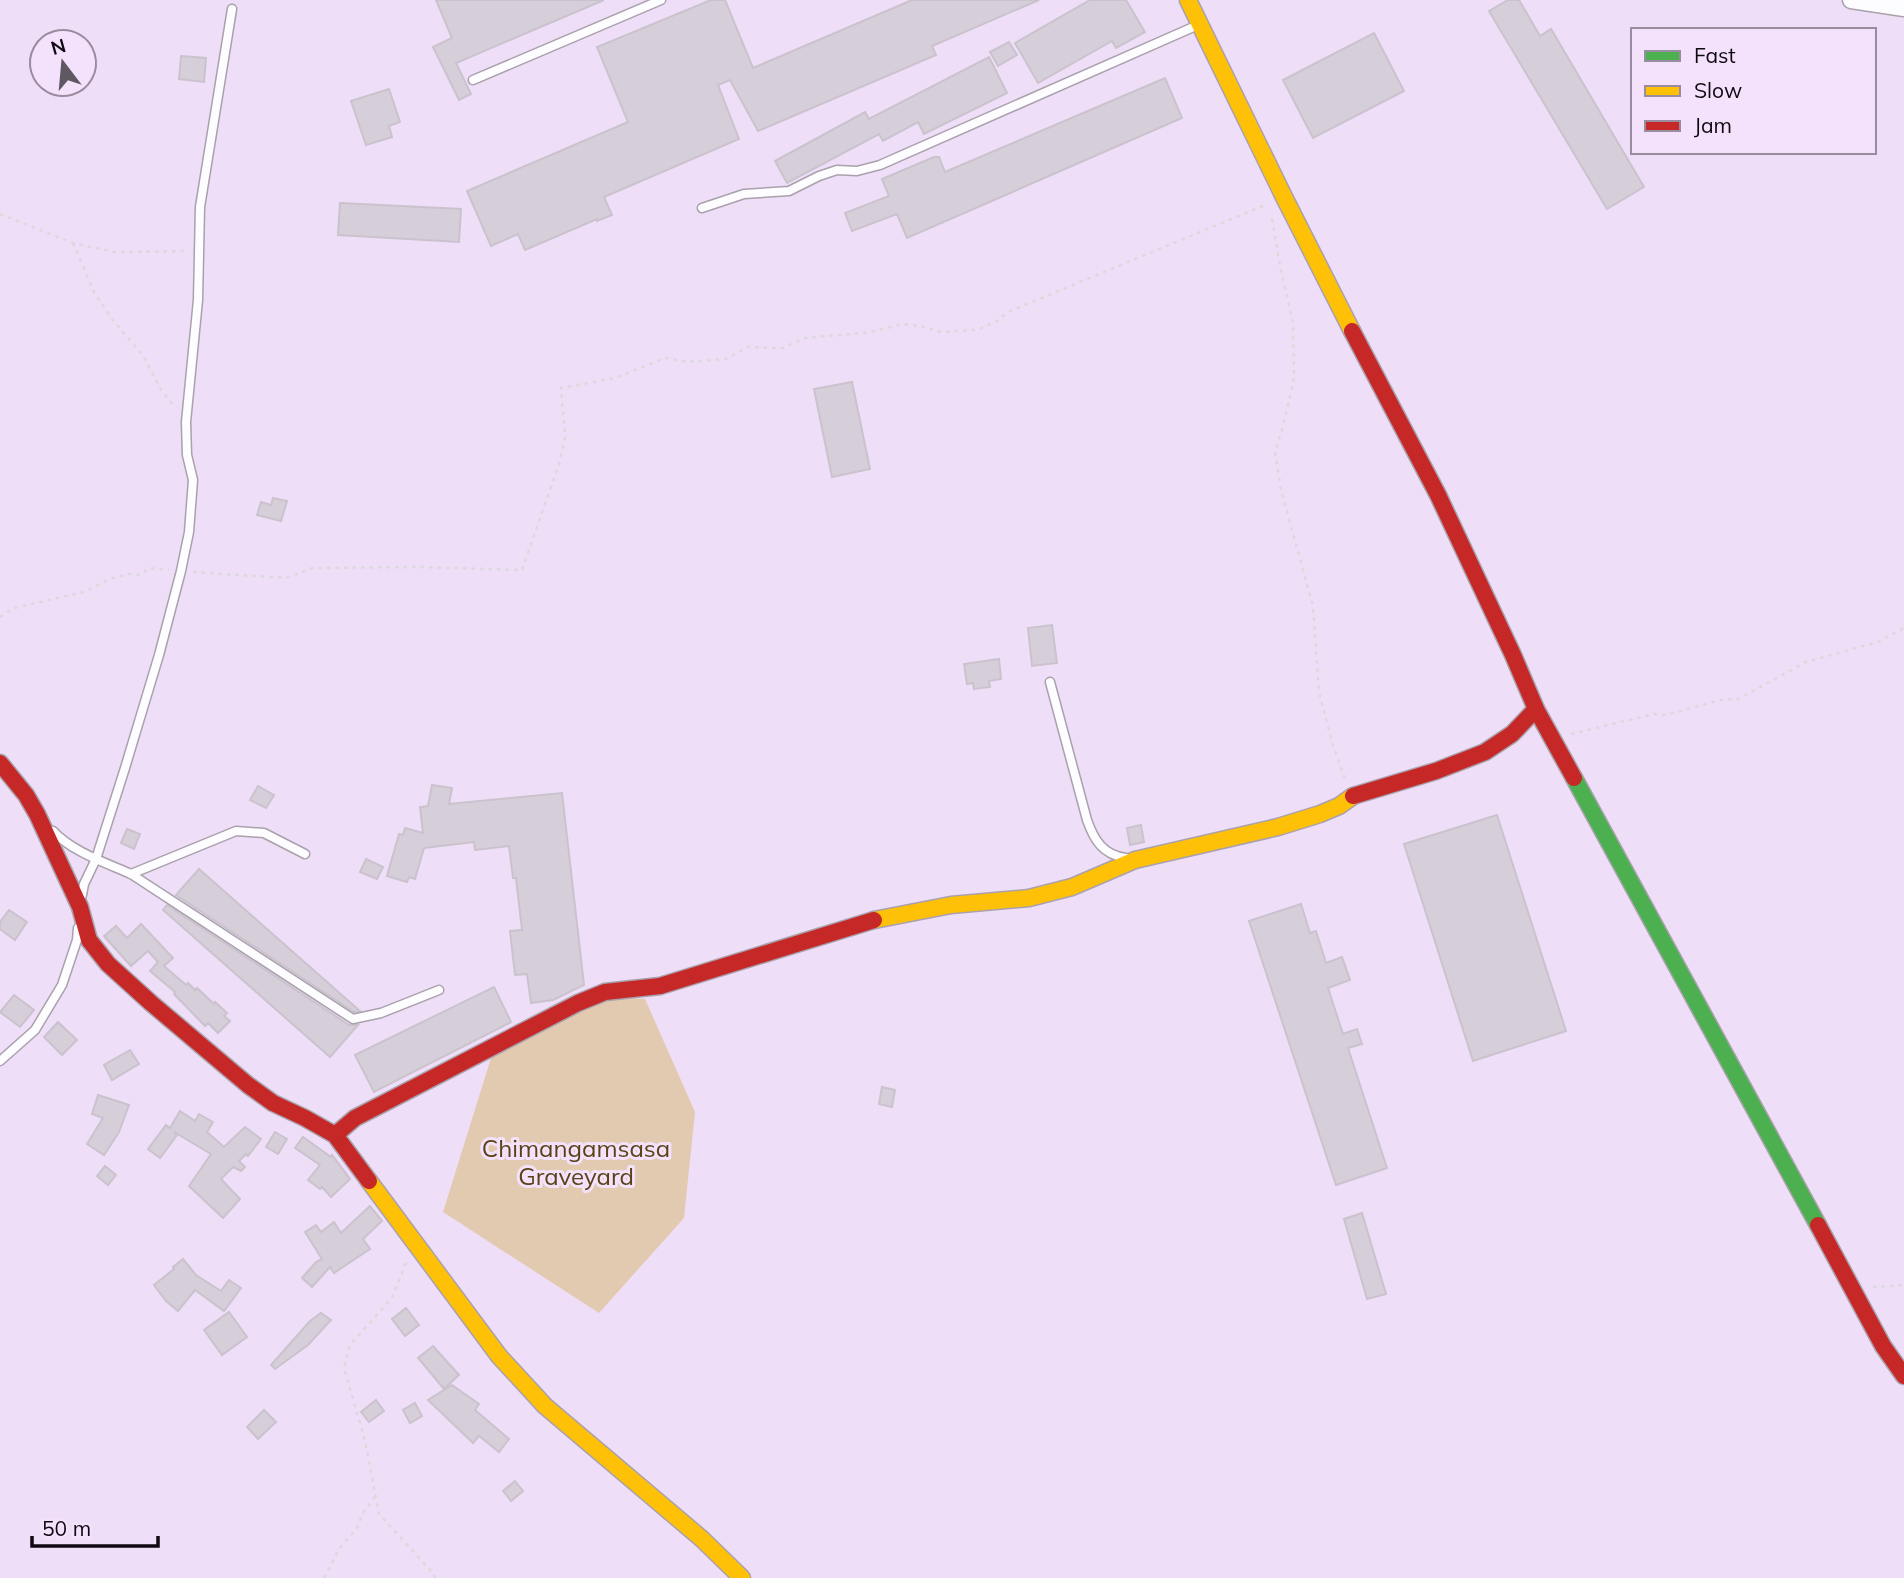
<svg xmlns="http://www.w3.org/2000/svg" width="1904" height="1578" font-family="Mulish,sans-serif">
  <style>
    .built { fill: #efdef7; fill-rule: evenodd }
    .forest { fill: #e2cab1 }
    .building { fill: #d6cfda; stroke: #cac2cd; stroke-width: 2 }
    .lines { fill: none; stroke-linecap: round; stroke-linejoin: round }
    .lane-casing { stroke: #a9a1ac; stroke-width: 11 }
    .street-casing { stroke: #a9a1ac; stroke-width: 19 }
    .fast-casing { stroke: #a9a1ac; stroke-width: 19 }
    .slow-casing { stroke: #a9a1ac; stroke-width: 19 }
    .jam-casing { stroke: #a9a1ac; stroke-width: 19 }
    .path { stroke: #dcd9dc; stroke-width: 2.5; stroke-dasharray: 3.5 5; stroke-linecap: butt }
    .lane { stroke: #fdfcfe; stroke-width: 8 }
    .street { stroke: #fdfcfe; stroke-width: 16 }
    .fast { stroke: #4caf50; stroke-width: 16 }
    .slow { stroke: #ffc107; stroke-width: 16 }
    .jam { stroke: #c62828; stroke-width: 16 }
    .labels { text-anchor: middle; stroke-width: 6; stroke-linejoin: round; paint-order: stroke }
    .park-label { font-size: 24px; fill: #5a4215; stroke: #f4e2fc }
  </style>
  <rect width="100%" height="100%" fill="#f2e8f6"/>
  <path class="built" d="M 0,0 L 1904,0 L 1904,1578 L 0,1578 ZM 1633,30 L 1874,30 L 1874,152 L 1633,152 ZM 42,42 L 84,42 L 84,84 L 42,84 Z"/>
  <path class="forest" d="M 609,997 L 645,999 L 695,1112 L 684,1218 L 599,1313 L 443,1212 L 491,1058 Z"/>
  <g class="building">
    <path d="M 436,0 L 604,0 L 456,63 L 471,94 L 459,100 L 433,47 L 452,38 Z"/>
    <path d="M 711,0 L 725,0 L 753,68 L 912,0 L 1039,0 L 932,46 L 936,55 L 758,131 L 730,80 L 718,85 L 739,139 L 604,197 L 612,215 L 597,221 L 597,219 L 525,250 L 518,234 L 491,246 L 467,191 L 628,122 L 597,47 Z"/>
    <path d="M 1090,0 L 1126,0 L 1145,32 L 1116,48 L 1112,41 L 1038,83 L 1015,43 Z"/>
    <path d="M 1508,0 L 1519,0 L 1540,36 L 1551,29 L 1644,187 L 1607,209 L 1489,11 Z"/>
    <path d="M 1374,33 L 1404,91 L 1313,138 L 1283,80 Z"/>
    <path d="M 1009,42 L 1017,55 L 998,66 L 990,52 Z"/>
    <path d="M 181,56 L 206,58 L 204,82 L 179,79 Z"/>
    <path d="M 989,57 L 1007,93 L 924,134 L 918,122 L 883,141 L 879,134 L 787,183 L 775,161 L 865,112 L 869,119 Z"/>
    <path d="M 1165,78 L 1182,118 L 907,238 L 897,214 L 852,231 L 845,213 L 889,196 L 882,179 L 934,157 L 939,157 L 945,172 Z"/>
    <path d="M 389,89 L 400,122 L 389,126 L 392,137 L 366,145 L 351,101 Z"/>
    <path d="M 340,203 L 461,209 L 459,242 L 338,235 Z"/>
    <path d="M 852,382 L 870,469 L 832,477 L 814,389 Z"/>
    <path d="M 273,498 L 287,501 L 281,521 L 257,515 L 261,502 L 271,505 Z"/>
    <path d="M 1052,625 L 1057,663 L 1032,666 L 1028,628 Z"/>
    <path d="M 999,659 L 1001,679 L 989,681 L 990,687 L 974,689 L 973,683 L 967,684 L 964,664 Z"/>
    <path d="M 432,785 L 452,788 L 449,804 L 562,793 L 584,985 L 553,1000 L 531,1003 L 527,974 L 515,975 L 510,931 L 522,930 L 516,878 L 513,878 L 509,846 L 475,850 L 474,842 L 424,848 L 415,879 L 409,877 L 407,882 L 387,876 L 399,834 L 403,835 L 405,828 L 423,833 L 420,807 L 428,806 Z"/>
    <path d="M 258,786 L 274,795 L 266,808 L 250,800 Z"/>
    <path d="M 1497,815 L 1566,1031 L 1473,1061 L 1404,844 Z"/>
    <path d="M 1141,825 L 1144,842 L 1130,845 L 1127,828 Z"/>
    <path d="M 127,829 L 140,834 L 134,849 L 121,843 Z"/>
    <path d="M 366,859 L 383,867 L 377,879 L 360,872 Z"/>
    <path d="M 199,869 L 360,1011 L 354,1012 L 176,895 Z"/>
    <path d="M 1301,904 L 1310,933 L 1316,931 L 1326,963 L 1342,957 L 1350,980 L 1328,988 L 1343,1034 L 1357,1029 L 1362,1044 L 1348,1048 L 1387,1168 L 1336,1185 L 1249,921 Z"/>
    <path d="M 167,905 L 349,1025 L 358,1025 L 330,1057 L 163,910 Z"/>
    <path d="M 9,910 L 27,922 L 15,940 L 0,929 L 0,922 Z"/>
    <path d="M 141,924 L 173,958 L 164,966 L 186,985 L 188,983 L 195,990 L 197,988 L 214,1004 L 215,1002 L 227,1013 L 224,1016 L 230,1021 L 218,1033 L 208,1023 L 205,1026 L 174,994 L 175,992 L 150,971 L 158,962 L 148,951 L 131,966 L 104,936 L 116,926 L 127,938 Z"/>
    <path d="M 494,987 L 511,1022 L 374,1092 L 355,1055 Z"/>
    <path d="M 14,995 L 34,1010 L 20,1027 L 0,1012 Z"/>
    <path d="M 58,1022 L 77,1040 L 62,1055 L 44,1037 Z"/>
    <path d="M 130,1050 L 139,1064 L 112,1080 L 104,1065 Z"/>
    <path d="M 882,1087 L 895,1090 L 892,1107 L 879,1104 Z"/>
    <path d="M 98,1095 L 129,1105 L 119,1132 L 104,1155 L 87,1144 L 103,1118 L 92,1114 Z"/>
    <path d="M 180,1111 L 195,1121 L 199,1114 L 213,1122 L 207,1132 L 224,1147 L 245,1127 L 261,1139 L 248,1156 L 246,1154 L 239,1161 L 245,1167 L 241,1171 L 233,1167 L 221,1179 L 240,1199 L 223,1218 L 189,1186 L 211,1154 L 174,1132 L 177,1135 L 160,1158 L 148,1149 L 166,1125 L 170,1128 Z"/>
    <path d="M 275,1132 L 287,1139 L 278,1154 L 266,1147 Z"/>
    <path d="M 303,1137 L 331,1157 L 332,1155 L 350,1179 L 331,1197 L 322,1187 L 320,1189 L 308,1180 L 320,1165 L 295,1148 Z"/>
    <path d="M 105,1166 L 116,1175 L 108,1185 L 97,1176 Z"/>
    <path d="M 370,1206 L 382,1221 L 363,1239 L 370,1249 L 334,1273 L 330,1267 L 312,1287 L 302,1278 L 316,1262 L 322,1259 L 305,1232 L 316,1225 L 321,1232 L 334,1222 L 341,1233 Z"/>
    <path d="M 1362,1213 L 1386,1294 L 1367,1299 L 1344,1219 Z"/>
    <path d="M 183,1259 L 196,1275 L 221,1291 L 229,1280 L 241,1288 L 224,1311 L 195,1290 L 178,1311 L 166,1301 L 154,1285 L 174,1269 L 173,1267 Z"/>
    <path d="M 406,1308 L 419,1325 L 405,1336 L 392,1319 Z"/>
    <path d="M 229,1312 L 247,1337 L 222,1355 L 204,1330 Z"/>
    <path d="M 321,1313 L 331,1320 L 308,1345 L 275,1369 L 271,1365 L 310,1321 Z"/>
    <path d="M 433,1346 L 459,1375 L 444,1389 L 418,1358 Z"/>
    <path d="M 452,1385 L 479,1404 L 475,1410 L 509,1439 L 499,1452 L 479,1436 L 473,1443 L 428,1400 Z"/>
    <path d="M 376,1400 L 384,1411 L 369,1422 L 361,1412 Z"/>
    <path d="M 415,1403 L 422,1416 L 410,1423 L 403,1410 Z"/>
    <path d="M 264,1410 L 276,1422 L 258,1439 L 247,1427 Z"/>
    <path d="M 515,1481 L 523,1491 L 511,1501 L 503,1491 Z"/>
  </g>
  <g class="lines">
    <g class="lane-casing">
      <g id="lane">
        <path d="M 473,80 L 661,0"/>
        <path d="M 702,208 L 744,194 L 789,191 L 819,176 L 837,170 L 857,171 L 880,165 L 1198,25"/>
        <path d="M 1050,682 L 1087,820 C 1094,840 1103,855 1126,858"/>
        <path d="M 53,831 C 71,851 106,863 131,874 L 353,1019 L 381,1013 L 439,990"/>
        <path d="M 131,874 L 236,831 L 264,833 L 305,854"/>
        <path d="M 82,895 L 84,884 L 96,859 L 125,768 L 159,655 L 181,571 L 189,532 L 193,480 L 187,455 L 186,422 L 198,300 L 200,207 L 232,9"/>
        <path d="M 0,1061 L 35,1030 L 62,985 L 77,940 L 78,928"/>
      </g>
    </g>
    <g class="street-casing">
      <path id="street" d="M 1851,0 L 1904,8"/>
    </g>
    <g class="fast-casing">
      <path id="fast" d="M 1574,778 L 1818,1225"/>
    </g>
    <g class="slow-casing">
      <g id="slow">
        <path d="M 1188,0 L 1284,197 L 1352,331"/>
        <path d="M 874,920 L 951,905 L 1029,898 L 1072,887 L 1135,860 L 1278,827 L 1320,814 L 1339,806 L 1353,796"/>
        <path d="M 369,1181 L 499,1356 L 545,1406 L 702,1539 L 742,1578"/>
      </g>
    </g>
    <g class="jam-casing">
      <g id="jam">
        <path d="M 1352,331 L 1438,495 L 1513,655 L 1536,709 L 1574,778"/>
        <path d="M 0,763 L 26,795 L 37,814 L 80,907 L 89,940 L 108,964 L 151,1003 L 248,1085 L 273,1103 L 305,1118 L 335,1135 L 369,1181"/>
        <path d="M 1353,796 L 1436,771 L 1485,752 L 1512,734 L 1536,709"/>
        <path d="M 335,1135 L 355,1118 L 578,1003 L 605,992 L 660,986 L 874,920"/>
        <path d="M 1818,1225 L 1883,1346 L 1904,1376"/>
      </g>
    </g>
    <g class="path">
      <path d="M 0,214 L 73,243 L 114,252 L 186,251"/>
      <path d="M 1272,219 L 1280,266 L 1293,323 L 1294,378 L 1284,423 L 1275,452 L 1281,490 L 1313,606 L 1319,692 L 1333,745 L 1345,779"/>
      <path d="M 73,243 L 94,292 L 112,319 L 144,357 L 161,390 L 176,408"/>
      <path d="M 193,572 L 286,578 L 313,568 L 417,567 L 522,570 L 559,464 L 565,437 L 561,388 L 615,378 L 665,358 L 688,362 L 725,359 L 748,347 L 783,348 L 804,338 L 871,332 L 902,324 L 921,326 L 941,332 L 977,330 L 997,321 L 1008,312 L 1265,205"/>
      <path d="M 0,617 L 14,608 L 84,592 L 110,579 L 128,574 L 140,575 L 149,568 L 169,570"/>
      <path d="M 1571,734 L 1654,714 L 1666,715 L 1720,700 L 1738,699 L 1806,662 L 1878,642 L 1904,628"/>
      <path d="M 406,1263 L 392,1298 L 350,1345 L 344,1368 L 365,1441 L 379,1514 L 434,1574 L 435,1578"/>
      <path d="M 1873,1287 L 1904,1285"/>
      <path d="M 324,1578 L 339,1549 L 357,1528 L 363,1513 L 376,1495"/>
    </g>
    <use href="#lane" class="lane"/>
    <use href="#street" class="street"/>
    <use href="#fast" class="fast"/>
    <use href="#slow" class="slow"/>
    <use href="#jam" class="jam"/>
  </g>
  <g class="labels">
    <g class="park-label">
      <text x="576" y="1157">Chimangamsasa<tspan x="576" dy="28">Graveyard</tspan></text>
    </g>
  </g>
  <rect x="1631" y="28" width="245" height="126" fill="#f4e2fc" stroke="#988c9e" stroke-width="2"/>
  <rect x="1645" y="51" width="35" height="10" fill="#4caf50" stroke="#988c9e" stroke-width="2"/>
  <text x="1694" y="63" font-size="21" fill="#0f0a12">Fast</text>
  <rect x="1645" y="86" width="35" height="10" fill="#ffc107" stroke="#988c9e" stroke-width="2"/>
  <text x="1694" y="98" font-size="21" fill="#0f0a12">Slow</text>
  <rect x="1645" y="121" width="35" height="10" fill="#c62828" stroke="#988c9e" stroke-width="2"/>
  <text x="1694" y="133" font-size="21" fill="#0f0a12">Jam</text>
  <g transform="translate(63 63) rotate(344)"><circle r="33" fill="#f4e2fc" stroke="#988c9e" stroke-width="2"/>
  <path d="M0-5L12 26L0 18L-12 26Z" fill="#5e5862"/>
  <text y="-10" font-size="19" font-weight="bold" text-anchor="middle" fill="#0f0a12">N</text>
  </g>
  <path d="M32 1536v10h126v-10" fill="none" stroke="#0f0a12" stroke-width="3.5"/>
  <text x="42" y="1536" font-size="21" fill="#0f0a12" stroke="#f4e2fc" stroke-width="5" paint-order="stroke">50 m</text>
</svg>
